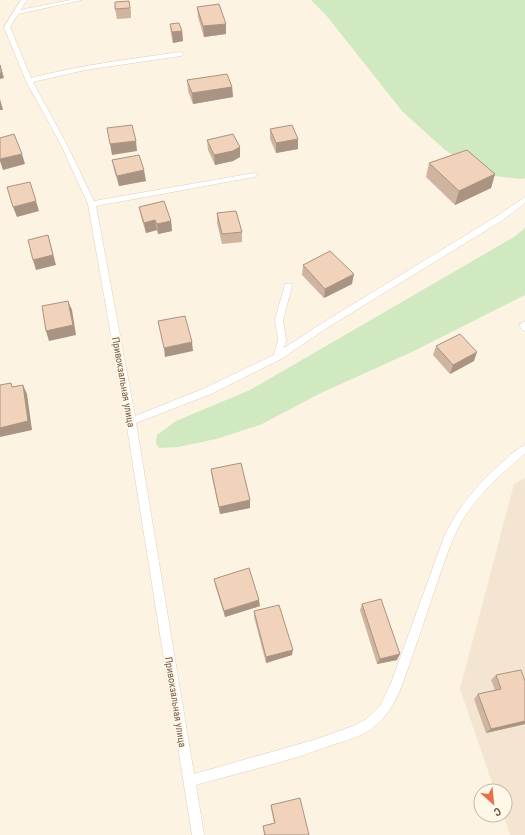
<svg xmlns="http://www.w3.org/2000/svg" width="525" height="835" font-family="'Roboto Condensed',sans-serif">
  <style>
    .residential { fill: #f3e5d1 }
    .green { fill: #d0e9c1 }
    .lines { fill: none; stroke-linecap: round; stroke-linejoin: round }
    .service-casing { stroke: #e0cfbe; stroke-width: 1 }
    .service { fill: #fff; fill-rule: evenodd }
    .wall { fill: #cfb5a0 }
    .shaded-wall { fill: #a99382 }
    .building { fill: #f1d2ba; stroke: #a99382 }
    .labels { text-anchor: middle; stroke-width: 3.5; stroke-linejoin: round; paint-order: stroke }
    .street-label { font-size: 10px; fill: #735a49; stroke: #fff7e8 }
  </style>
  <rect width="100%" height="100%" fill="#fcf3e2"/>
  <path class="residential" d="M 525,478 L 525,835 L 510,835 L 503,815 L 505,815 L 505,791 L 495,791 L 460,689 L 514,484 Z"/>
  <g class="green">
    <path d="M 311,0 L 525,0 L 525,178 L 521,179 L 486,175 L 445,150 L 402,111 L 326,15 Z"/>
    <path d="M 525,228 L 525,295 L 416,350 L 321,393 L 260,425 L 216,439 L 178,447 L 159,448 L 156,443 L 157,435 L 176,421 L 250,390 L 514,237 Z"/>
  </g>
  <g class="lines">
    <g class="service-casing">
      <g id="service">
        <path d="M 21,0 L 27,0 L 20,10 L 71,0 L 82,0 L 18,14 L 10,27 L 31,78 C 80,65 131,59 181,52 L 184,54 L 181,56 L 85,70 L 33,82 L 67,145 L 94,201 L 254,173 L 258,175 L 254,177 L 96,206 L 135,416 L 205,388 L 274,355 L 278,340 L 275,320 L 285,284 L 291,284 L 292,286 L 283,320 L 286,340 L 284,348 L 324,322 L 497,216 L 525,197 L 525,203 L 503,220 L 330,326 L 281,359 L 211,394 L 136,423 L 194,774 L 317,739 L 353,726 L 365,720 L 380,706 L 391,683 L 444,537 C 458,507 480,481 505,460 C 511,454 518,448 525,445 L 525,454 C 496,477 467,505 453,539 C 439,574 428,612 415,648 C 405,675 398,708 374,727 C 363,736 348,740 335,744 C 290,761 242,772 196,785 L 204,835 L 192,835 L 126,421 L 88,204 L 61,145 L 26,81 L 4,27 Z"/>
        <path d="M 523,322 L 525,322 L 525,331 L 522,330 L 519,325 Z"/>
      </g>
    </g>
    <use href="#service" class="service"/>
  </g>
  <g class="wall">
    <path d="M 129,1 L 131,18 L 117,19 L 115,9 Z"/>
    <path d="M 197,7 L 226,34 L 204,37 L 198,17 Z"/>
    <path d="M 170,24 L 182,31 L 183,41 L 173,43 L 171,34 Z"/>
    <path d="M 187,80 L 232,87 L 233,97 L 193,104 L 188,91 Z"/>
    <path d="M 270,129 L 298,139 L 298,149 L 276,153 L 270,139 Z"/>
    <path d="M 207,140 L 240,147 L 240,157 L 233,161 L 215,165 L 208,150 Z"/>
    <path d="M 112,160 L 146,181 L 119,186 L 114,170 Z"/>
    <path d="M 429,163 L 495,174 L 491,188 L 455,205 L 426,177 Z"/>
    <path d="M 139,207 L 171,221 L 172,231 L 158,234 L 157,230 L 146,233 L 141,217 Z"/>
    <path d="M 217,213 L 242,232 L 242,242 L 222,244 L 217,223 Z"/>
    <path d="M 303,265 L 352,284 L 324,298 L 302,275 Z"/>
    <path d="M 436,346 L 474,361 L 450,374 L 433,355 Z"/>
    <path d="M 211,469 L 250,500 L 250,508 L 220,514 L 212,477 Z"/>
    <path d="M 214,579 L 260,606 L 225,617 L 215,585 Z"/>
    <path d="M 362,604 L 397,660 L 377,664 L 360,610 Z"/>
    <path d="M 254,611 L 292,655 L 266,663 L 254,617 Z"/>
    <path d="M 496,675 L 525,724 L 486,733 L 474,699 L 478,694 L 495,690 L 491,680 Z"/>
    <path d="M 271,805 L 309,835 L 264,835 L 263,826 L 274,823 L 271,808 Z"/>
  </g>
  <g class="shaded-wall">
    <path d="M 129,1 L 131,12 L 131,18 L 130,8 Z"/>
    <path d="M 226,24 L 226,34 L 204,37 L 203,26 Z"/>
    <path d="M 182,31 L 183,41 L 173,43 L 172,32 Z"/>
    <path d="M 0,65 L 4,78 L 0,79 Z"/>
    <path d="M 232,87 L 233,97 L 193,104 L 192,93 Z"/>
    <path d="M 0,99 L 3,110 L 0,110 Z"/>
    <path d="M 298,139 L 298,149 L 276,153 L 276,143 Z"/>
    <path d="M 136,141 L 137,151 L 112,155 L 110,144 Z"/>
    <path d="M 240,147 L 240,157 L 233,161 L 215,165 L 214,155 Z"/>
    <path d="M 22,154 L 25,164 L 3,170 L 0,161 L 0,159 Z"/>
    <path d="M 144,170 L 146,181 L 119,186 L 117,176 Z"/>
    <path d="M 495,174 L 491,188 L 455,205 L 459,191 Z"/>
    <path d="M 36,201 L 39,211 L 17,217 L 13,207 Z"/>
    <path d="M 155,220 L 157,230 L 146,233 L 144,223 Z"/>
    <path d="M 171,221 L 172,231 L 158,234 L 157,224 Z"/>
    <path d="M 48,235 L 56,265 L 36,270 L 33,260 Z"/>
    <path d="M 354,274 L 352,284 L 324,298 L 325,289 Z"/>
    <path d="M 68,301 L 72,310 L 76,335 L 49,341 L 46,331 Z"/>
    <path d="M 192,342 L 193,351 L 165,357 L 164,348 Z"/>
    <path d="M 477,352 L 474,361 L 450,374 L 453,365 Z"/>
    <path d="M 23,385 L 27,394 L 32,430 L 0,437 L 0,428 Z"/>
    <path d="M 250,500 L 250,508 L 220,514 L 219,507 Z"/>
    <path d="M 259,600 L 260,606 L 225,617 L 224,611 Z"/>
    <path d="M 293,650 L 292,655 L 266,663 L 266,657 Z"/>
    <path d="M 400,654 L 397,660 L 377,664 L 380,659 Z"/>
    <path d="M 525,721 L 525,724 L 486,733 L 491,729 Z"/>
  </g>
  <g class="building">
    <path d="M 129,1 L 130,8 L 115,9 L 115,2 Z"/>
    <path d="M 219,4 L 226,24 L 203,26 L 197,7 Z"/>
    <path d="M 179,23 L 182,31 L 172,32 L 170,24 Z"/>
    <path d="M 0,65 L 2,73 L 0,73 Z"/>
    <path d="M 227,74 L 232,87 L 192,93 L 187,80 Z"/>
    <path d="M 132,125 L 136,141 L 110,144 L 107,128 Z"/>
    <path d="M 292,125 L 298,139 L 276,143 L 270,129 Z"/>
    <path d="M 14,134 L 22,154 L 0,159 L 0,138 Z"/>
    <path d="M 233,134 L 240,147 L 233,151 L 214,155 L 207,140 Z"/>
    <path d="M 467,150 L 495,174 L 459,191 L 429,163 Z"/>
    <path d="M 139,155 L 144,170 L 117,176 L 112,160 Z"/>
    <path d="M 30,182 L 36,201 L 13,207 L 7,187 Z"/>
    <path d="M 164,201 L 171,221 L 157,224 L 155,220 L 144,223 L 139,207 Z"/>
    <path d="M 236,211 L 242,232 L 222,234 L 217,213 Z"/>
    <path d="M 48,235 L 53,255 L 33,260 L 28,240 Z"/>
    <path d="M 330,251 L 354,274 L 325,289 L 303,265 Z"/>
    <path d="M 68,301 L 73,325 L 46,331 L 42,306 Z"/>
    <path d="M 185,316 L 192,342 L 164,348 L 158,321 Z"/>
    <path d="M 460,334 L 477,352 L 453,365 L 436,346 Z"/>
    <path d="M 11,383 L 12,387 L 23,385 L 28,421 L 0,428 L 0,385 Z"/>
    <path d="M 241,463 L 250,500 L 219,507 L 211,469 Z"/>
    <path d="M 249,568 L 259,600 L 224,611 L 214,579 Z"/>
    <path d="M 381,599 L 400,654 L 380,659 L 362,604 Z"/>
    <path d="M 279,605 L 293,650 L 266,657 L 254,611 Z"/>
    <path d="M 521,670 L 525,681 L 525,721 L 491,729 L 478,694 L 501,689 L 496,675 Z"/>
    <path d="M 300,798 L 309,835 L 265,835 L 263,826 L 275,823 L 271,805 Z"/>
  </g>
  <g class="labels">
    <g class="street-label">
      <text transform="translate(124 382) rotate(80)" y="4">Привокзальная улица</text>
      <text transform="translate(176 702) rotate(81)" y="4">Привокзальная улица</text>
    </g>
  </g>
  <g transform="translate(493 803) rotate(153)"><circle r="19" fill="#fff7e8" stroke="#c7b8a8"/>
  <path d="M0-3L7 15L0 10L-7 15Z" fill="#e57148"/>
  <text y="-6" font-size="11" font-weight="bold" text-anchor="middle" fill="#735a49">С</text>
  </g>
</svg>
